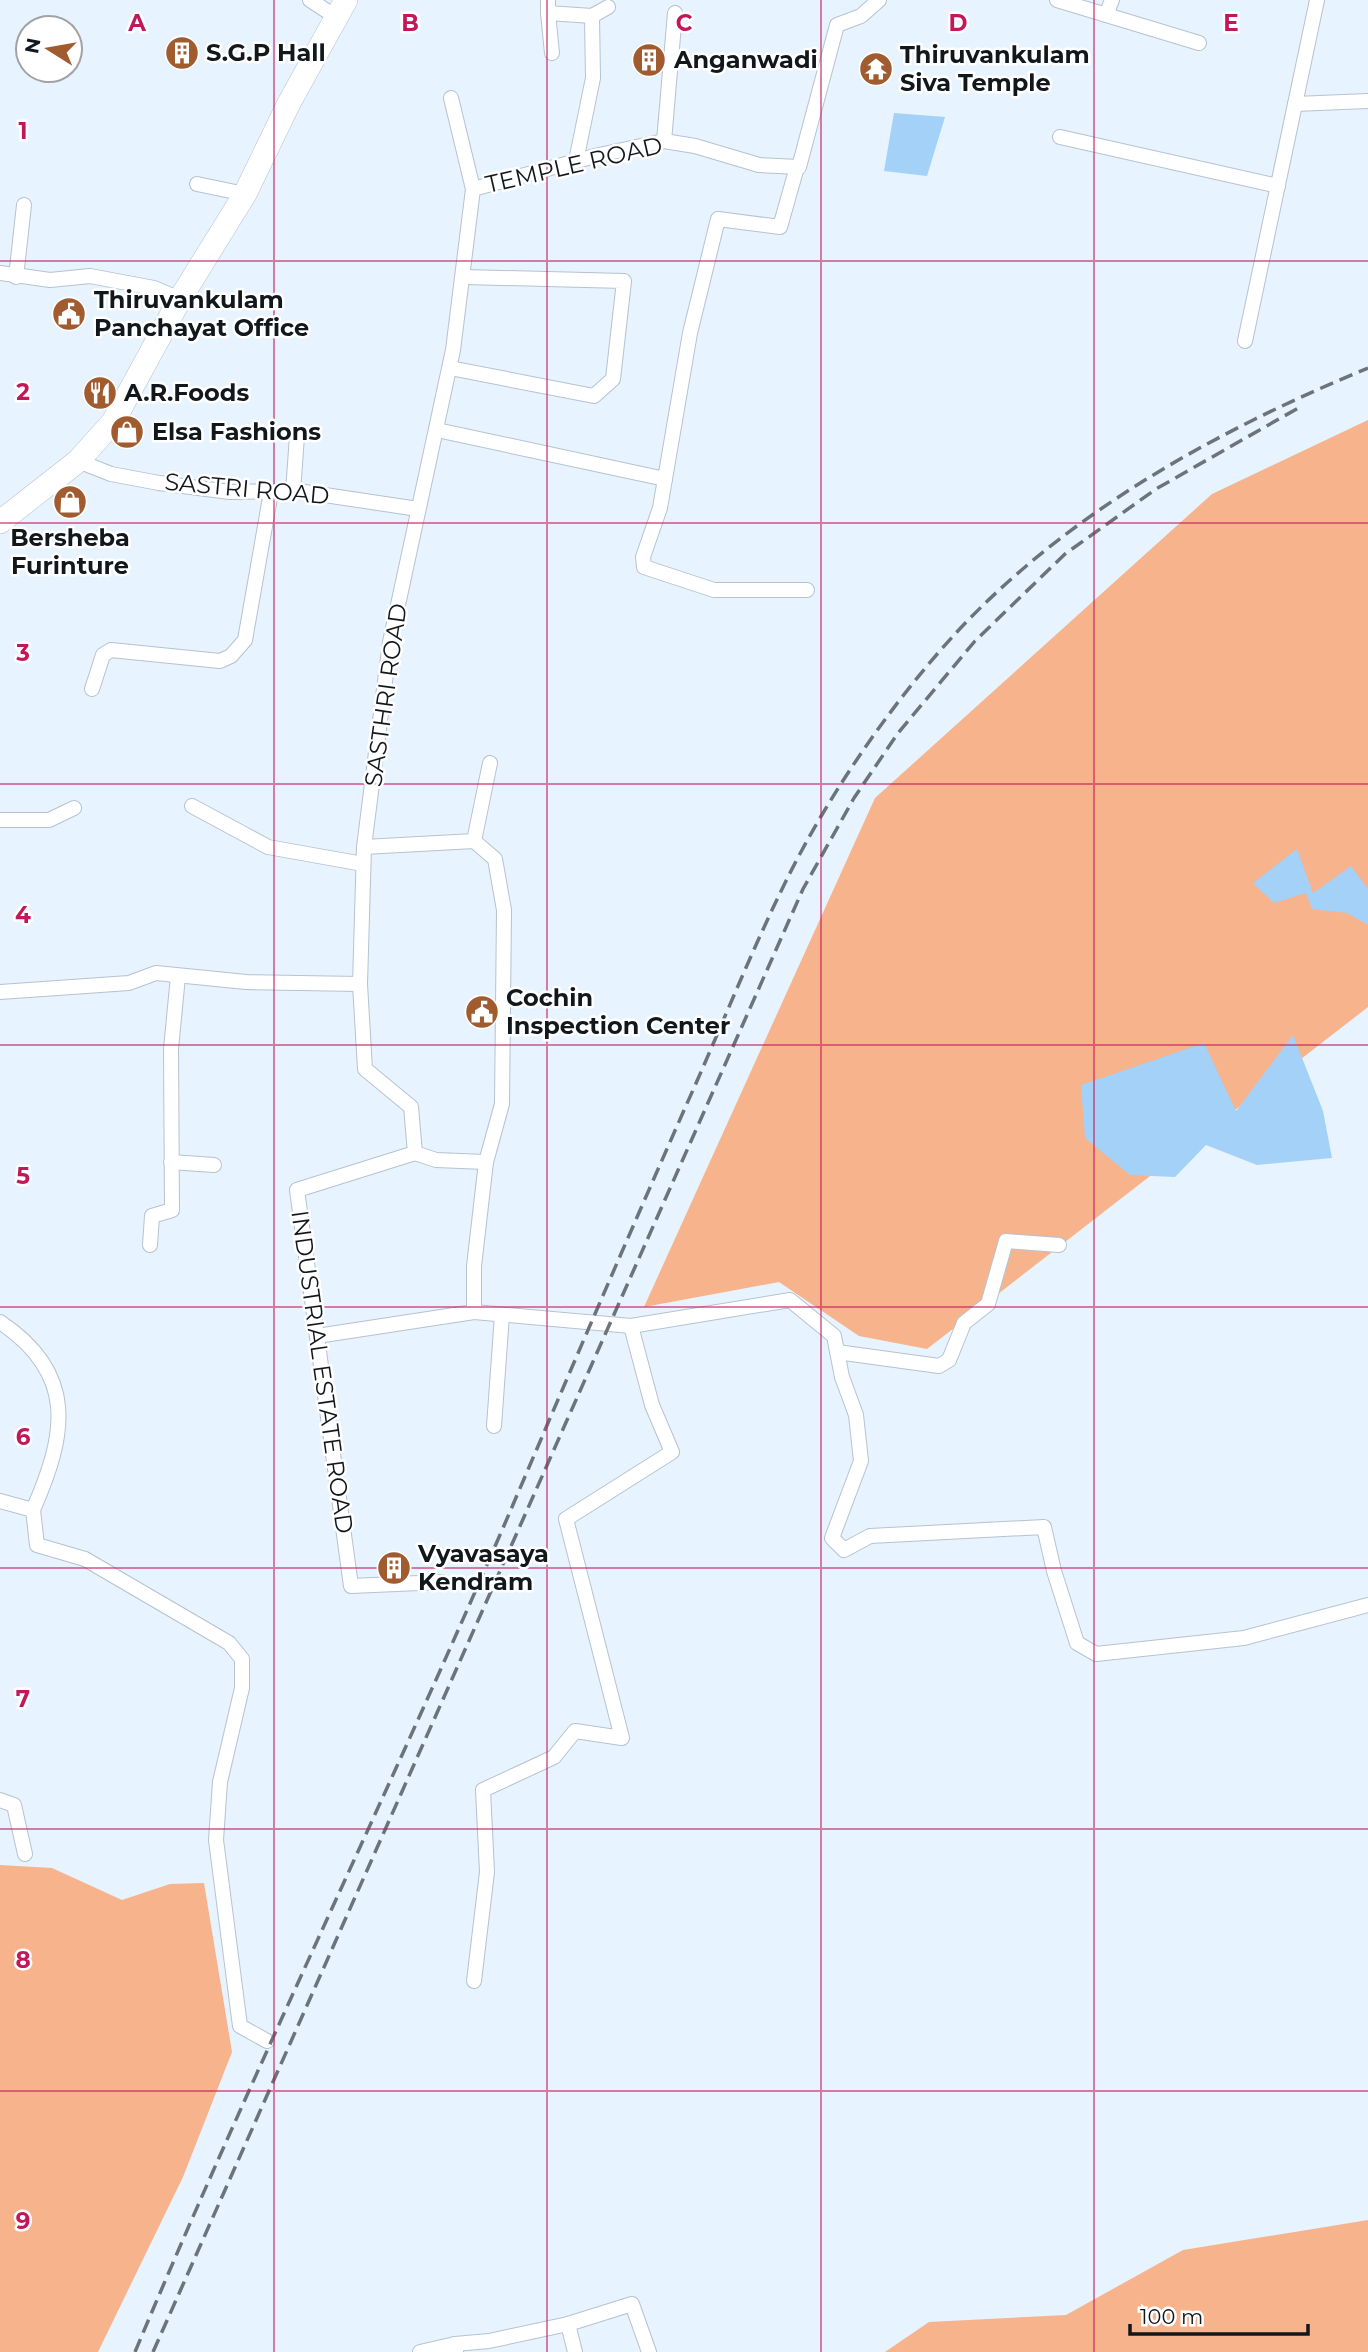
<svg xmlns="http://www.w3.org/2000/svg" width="1368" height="2352" font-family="Montserrat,sans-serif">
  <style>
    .green { fill: #f7b38b }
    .water { fill: #a3d1f8 }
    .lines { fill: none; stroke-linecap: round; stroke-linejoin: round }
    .minor-casing { stroke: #b5c3d0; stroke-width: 16 }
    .trunk-casing { stroke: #b5c3d0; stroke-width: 24 }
    .minor { stroke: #fff; stroke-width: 14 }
    .trunk { stroke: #fff; stroke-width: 23 }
    .rail { stroke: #6c747b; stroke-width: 3.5; stroke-dasharray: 14 7; stroke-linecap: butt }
    .grid { fill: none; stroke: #c2185b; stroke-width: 2; stroke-opacity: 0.55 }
    .labels { text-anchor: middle; stroke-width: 5; stroke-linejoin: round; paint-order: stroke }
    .poi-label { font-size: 24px; font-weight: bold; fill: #12171c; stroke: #fff; text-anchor: start }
    .street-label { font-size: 24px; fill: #12171c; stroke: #fff }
    .grid-label { font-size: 23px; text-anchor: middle; font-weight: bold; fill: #c2185b; stroke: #fff; stroke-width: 5; stroke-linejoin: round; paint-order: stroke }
  </style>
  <rect width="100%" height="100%" fill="#e7f3fe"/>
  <g class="green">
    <path d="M 1368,420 L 1368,1007 L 927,1349 L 859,1336 L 779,1282 L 644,1307 L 875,798 L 1212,494 Z"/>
    <path d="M 0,1865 L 52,1868 L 122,1900 L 170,1884 L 204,1883 L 232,2052 L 183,2177 L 98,2352 L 0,2352 Z"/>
    <path d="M 1368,2220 L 1368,2352 L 885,2352 L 929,2322 L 1066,2315 L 1183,2250 Z"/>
  </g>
  <g class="water">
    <path d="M 894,113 L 945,117 L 927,176 L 884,171 Z"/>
    <path d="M 1297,849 L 1313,893 L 1351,866 L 1368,889 L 1368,925 L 1347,913 L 1312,909 L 1306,893 L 1274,903 L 1253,883 Z"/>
    <path d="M 1293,1035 L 1323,1111 L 1332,1158 L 1257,1165 L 1206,1145 L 1175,1177 L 1130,1175 L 1085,1138 L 1081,1085 L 1204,1043 L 1236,1111 Z"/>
  </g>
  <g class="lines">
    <g class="minor-casing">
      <g id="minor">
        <path d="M 310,0 L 336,17"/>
        <path d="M 548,0 L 548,13 L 592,16 L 608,7"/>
        <path d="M 1057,0 L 1199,43"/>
        <path d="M 548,13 L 552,53"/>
        <path d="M 1106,15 L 1112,0"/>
        <path d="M 451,98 L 473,189"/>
        <path d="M 1295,104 L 1368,101"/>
        <path d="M 1060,137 L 1278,186"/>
        <path d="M 664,141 L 675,13"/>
        <path d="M 576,161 L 593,78 L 592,16"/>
        <path d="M 797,167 L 780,227 L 718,219 L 690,333 L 660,508 L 643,557 L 644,567 L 714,590 L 807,590"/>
        <path d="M 197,184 L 245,194"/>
        <path d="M 0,273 L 50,280 L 90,276 L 154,288 L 180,299"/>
        <path d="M 16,277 L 24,205"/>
        <path d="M 1245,341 L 1317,0"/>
        <path d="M 450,368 L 594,396 L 613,379 L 624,281 L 464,277"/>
        <path d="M 437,430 L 665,479"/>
        <path d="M 78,461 L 111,474 L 159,483 L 230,492 L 298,491 L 418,509"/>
        <path d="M 293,492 L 297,436"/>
        <path d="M 92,689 L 103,655 L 111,650 L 220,661 L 231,656 L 245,640 L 271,492"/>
        <path d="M 192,806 L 268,847 L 363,864"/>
        <path d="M 0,820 L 49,820 L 74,808"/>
        <path d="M 474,841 L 490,763"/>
        <path d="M 364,847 L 474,841 L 495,859 L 504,910 L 502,1104 L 486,1162 L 474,1266 L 474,1312 L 631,1326 L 790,1300 L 834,1336 L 842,1377 L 856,1415 L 861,1461 L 832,1538 L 844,1550 L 870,1536 L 1044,1527 L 1054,1571 L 1077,1643 L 1096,1654 L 1244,1638 L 1368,1605"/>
        <path d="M 360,984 L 364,847 L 390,642 L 453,350 L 473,189 L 599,155 L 664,141 L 695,146 L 759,165 L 799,167 L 837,25 L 861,16 L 879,0"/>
        <path d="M 0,992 L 129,983 L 156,973 L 246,982 L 360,984 L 365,1069 L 411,1107 L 415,1153 L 436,1160 L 486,1162"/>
        <path d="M 415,1153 L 297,1190 L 351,1586 L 442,1582"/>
        <path d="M 171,1162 L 214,1165"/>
        <path d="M 150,1245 L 152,1216 L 172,1210 L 171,1049 L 178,976"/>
        <path d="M 0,1322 C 78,1374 66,1435 33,1510"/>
        <path d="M 317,1336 L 474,1312"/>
        <path d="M 837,1352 L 939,1366 L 949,1360 L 964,1323 L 988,1304 L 1006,1241 L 1059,1245"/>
        <path d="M 494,1426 L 502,1315"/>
        <path d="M 0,1501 L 33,1510 L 37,1545 L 85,1559 L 229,1643 L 242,1659 L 242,1688 L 220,1782 L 216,1840 L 240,2026 L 267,2041"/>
        <path d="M 0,1800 L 14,1805 L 25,1854"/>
        <path d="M 474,1981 L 487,1872 L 483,1790 L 554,1757 L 575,1731 L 622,1738 L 566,1519 L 672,1452 L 652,1405 L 631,1326"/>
        <path d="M 568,2324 L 632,2304 L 649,2352"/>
        <path d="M 455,2344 L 489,2341 L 568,2324 L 575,2352"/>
        <path d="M 420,2352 L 455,2344 L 456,2351"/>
      </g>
    </g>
    <g class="trunk-casing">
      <path id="trunk" d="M 0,522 L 78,461 L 113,422 L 180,299 L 245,194 L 289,103 L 346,0"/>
    </g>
    <use href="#minor" class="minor"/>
    <use href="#trunk" class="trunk"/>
    <g class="rail">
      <path d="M 135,2352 C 253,2070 388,1795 509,1514 C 571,1369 633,1225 697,1081 C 726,1015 753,948 785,883 C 827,797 890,705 955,634 C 1068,512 1216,431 1368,368"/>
      <path d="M 153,2352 L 803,889 L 854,798 L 898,733 L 975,641 L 1065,554 L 1156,489 L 1300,407"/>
    </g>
  </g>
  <path class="grid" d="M 274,0 L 274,2352M 547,0 L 547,2352M 821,0 L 821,2352M 1094,0 L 1094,2352M 0,261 L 1368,261M 0,523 L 1368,523M 0,784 L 1368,784M 0,1045 L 1368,1045M 0,1307 L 1368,1307M 0,1568 L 1368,1568M 0,1829 L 1368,1829M 0,2091 L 1368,2091"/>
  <defs>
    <g id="building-disc" transform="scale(1.75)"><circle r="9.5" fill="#a05b2f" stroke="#fff"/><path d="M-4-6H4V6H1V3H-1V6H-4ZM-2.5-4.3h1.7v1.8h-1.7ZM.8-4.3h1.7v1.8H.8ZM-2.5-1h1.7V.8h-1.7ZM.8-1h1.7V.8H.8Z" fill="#fff"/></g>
    <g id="temple-disc" transform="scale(1.75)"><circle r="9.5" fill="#a05b2f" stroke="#fff"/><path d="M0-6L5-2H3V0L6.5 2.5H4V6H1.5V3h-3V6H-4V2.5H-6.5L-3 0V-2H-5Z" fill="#fff"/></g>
    <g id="civic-disc" transform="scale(1.75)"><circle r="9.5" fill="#a05b2f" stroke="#fff"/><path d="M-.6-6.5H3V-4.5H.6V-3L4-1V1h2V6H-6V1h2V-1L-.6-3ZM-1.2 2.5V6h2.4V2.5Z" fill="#fff"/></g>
    <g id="restaurant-disc" transform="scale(1.75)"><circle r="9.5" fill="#a05b2f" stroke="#fff"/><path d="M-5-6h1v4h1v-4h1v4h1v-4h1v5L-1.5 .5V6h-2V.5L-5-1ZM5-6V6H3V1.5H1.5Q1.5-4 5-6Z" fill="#fff"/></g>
    <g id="shop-disc" transform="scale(1.75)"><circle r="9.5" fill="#a05b2f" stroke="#fff"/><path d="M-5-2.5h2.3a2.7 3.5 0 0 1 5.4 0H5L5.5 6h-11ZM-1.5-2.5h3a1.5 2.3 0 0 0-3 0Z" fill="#fff"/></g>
  </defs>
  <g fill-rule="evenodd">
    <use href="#building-disc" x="182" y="53"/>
    <use href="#building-disc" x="649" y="60"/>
    <use href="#temple-disc" x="876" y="69"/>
    <use href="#civic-disc" x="69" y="314"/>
    <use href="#restaurant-disc" x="100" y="393"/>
    <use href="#shop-disc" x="127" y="432"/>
    <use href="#shop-disc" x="70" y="502"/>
    <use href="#civic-disc" x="482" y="1012"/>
    <use href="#building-disc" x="394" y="1568"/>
  </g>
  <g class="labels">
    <g class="poi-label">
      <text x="206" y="61">S.G.P Hall</text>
      <text x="900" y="63">Thiruvankulam<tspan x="900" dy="28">Siva Temple</tspan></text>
      <text x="674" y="68">Anganwadi</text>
      <text x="94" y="308">Thiruvankulam<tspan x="94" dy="28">Panchayat Office</tspan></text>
      <text x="124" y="401">A.R.Foods</text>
      <text x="152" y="440">Elsa Fashions</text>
      <text x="70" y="546" text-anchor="middle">Bersheba<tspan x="70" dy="28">Furinture</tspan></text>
      <text x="506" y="1006">Cochin<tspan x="506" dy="28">Inspection Center</tspan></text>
      <text x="418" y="1562">Vyavasaya<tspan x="418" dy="28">Kendram</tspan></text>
    </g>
    <g class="street-label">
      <text transform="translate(574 165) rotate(-13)" y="8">TEMPLE ROAD</text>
      <text transform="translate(247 489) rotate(5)" y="8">SASTRI ROAD</text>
      <text transform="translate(386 695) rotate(-82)" y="8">SASTHRI ROAD</text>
      <text transform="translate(322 1372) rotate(82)" y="8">INDUSTRIAL ESTATE ROAD</text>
    </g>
  </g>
  <g class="grid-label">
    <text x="137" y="31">A</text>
    <text x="410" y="31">B</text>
    <text x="684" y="31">C</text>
    <text x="958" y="31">D</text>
    <text x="1231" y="31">E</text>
    <text x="23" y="139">1</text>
    <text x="23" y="400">2</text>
    <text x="23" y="661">3</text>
    <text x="23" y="923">4</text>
    <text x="23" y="1184">5</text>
    <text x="23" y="1445">6</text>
    <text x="23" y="1707">7</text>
    <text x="23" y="1968">8</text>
    <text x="23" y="2229">9</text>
  </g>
  <g transform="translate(49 49) rotate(281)"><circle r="33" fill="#ffffff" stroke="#a0a2a4" stroke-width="2"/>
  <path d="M0-5L12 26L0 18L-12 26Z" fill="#a05b2f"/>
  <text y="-10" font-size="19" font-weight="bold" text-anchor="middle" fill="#12171c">N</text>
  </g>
  <path d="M1130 2324v10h178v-10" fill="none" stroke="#12171c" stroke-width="3.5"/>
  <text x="1140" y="2324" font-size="21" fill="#12171c" stroke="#ffffff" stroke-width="5" paint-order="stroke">100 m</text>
</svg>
